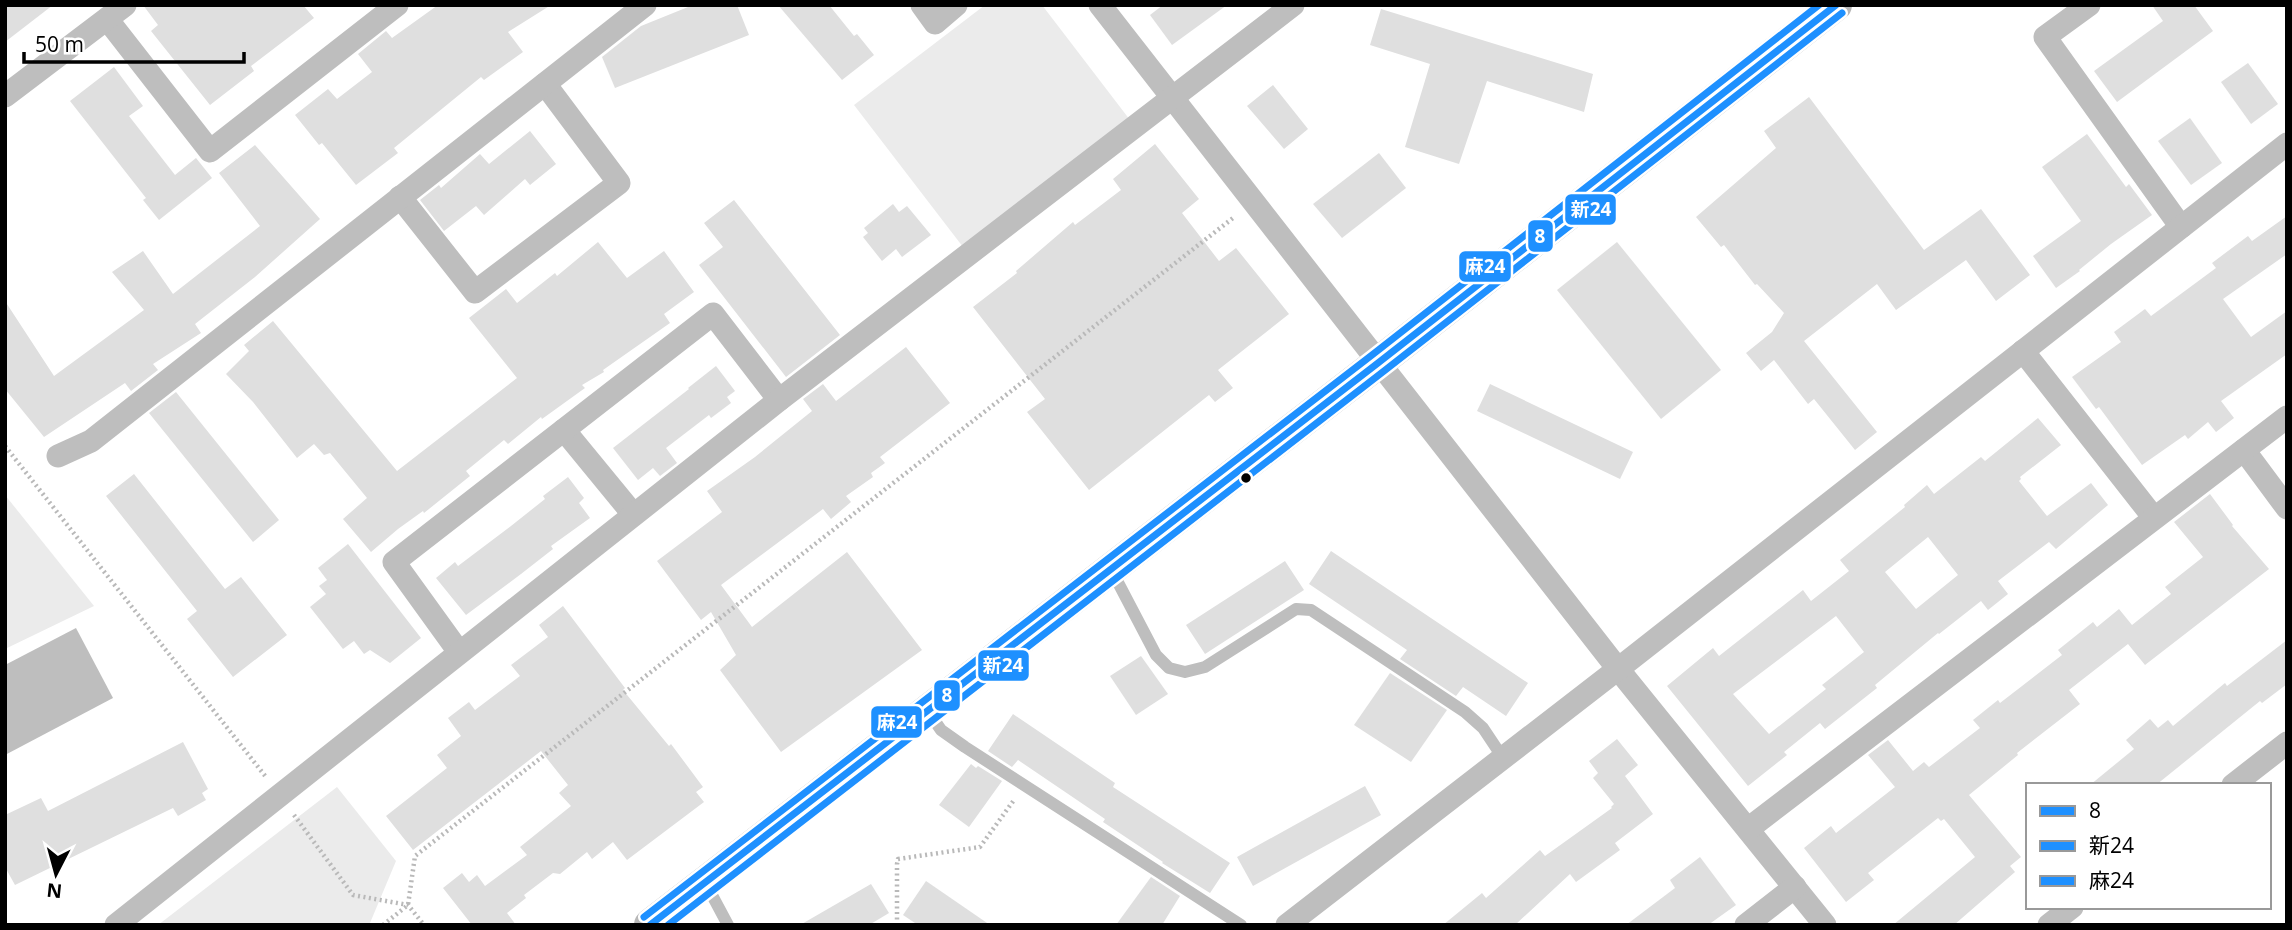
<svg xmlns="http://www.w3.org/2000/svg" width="2292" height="930" font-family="'Open Sans','Noto Sans JP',sans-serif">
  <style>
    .green { fill: #ebebeb }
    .water { fill: #bebebe }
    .building { fill: #dfdfdf; fill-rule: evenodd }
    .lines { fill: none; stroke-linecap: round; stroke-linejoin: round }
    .path { stroke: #b9b9b9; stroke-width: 4.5; stroke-dasharray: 2 3.5; stroke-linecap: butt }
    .service { stroke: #bebebe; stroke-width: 12 }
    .minor { stroke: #bebebe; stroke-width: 23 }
    .secondary { stroke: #b8b8b8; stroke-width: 32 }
    .bus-1-casing { stroke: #fff; stroke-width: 12 }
    .bus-2-casing { stroke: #fff; stroke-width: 12 }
    .bus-3-casing { stroke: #fff; stroke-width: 12 }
    .bus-1 { stroke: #1e90ff; stroke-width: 7 }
    .bus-2 { stroke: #1e90ff; stroke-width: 7 }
    .bus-3 { stroke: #1e90ff; stroke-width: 7 }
    .bus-dot { fill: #000; stroke: #fff; stroke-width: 2.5 }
    .line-badge { stroke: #fff; stroke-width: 2.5 }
    .badge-label { font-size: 19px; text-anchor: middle; font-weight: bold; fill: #fff }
  </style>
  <rect width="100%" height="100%" fill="#fff"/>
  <g class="green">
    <path d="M 985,5 L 1042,5 L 1130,120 L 963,247 L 854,105 Z"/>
    <path d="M 5,495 L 94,606 L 5,649 Z"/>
    <path d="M 337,787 L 396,861 L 370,923 L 368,925 L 158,925 Z"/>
  </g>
  <path class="water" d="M 76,628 L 113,698 L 5,755 L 5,665 Z"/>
  <g class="building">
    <path d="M 5,5 L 53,5 L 5,42 Z"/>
    <path d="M 143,5 L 303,5 L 314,18 L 251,66 L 254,71 L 210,105 L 151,31 L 158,25 Z"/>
    <path d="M 438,5 L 551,5 L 508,32 L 523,52 L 484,80 L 481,77 L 394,148 L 398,153 L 356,185 L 322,143 L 319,145 L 295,115 L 328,89 L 337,99 L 372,72 L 358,54 L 386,31 L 392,38 Z"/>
    <path d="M 693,5 L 737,5 L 749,35 L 615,88 L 602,57 L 641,26 Z"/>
    <path d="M 778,5 L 829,5 L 854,36 L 857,34 L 874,55 L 842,80 Z"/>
    <path d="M 1163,5 L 1227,5 L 1172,45 L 1150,15 Z"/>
    <path d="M 2152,5 L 2194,5 L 2213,31 L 2117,102 L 2094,71 L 2163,21 Z"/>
    <path d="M 1381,9 L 1593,74 L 1584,112 L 1487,81 L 1459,164 L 1405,147 L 1430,64 L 1370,45 Z"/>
    <path d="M 2248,63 L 2278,104 L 2251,124 L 2221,82 Z"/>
    <path d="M 114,67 L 143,106 L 129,116 L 175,175 L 196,158 L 212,178 L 159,220 L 143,200 L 146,198 L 70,101 Z"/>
    <path d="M 1273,85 L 1308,129 L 1284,149 L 1247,106 Z"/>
    <path d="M 1809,97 L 1924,250 L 1981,209 L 2030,275 L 1996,301 L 1966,260 L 1896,310 L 1877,284 L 1804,341 L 1877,432 L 1855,450 L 1814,399 L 1808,404 L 1774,360 L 1761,371 L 1746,353 L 1772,332 L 1784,313 L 1757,284 L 1755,285 L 1724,245 L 1721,247 L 1696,217 L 1776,148 L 1764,131 Z"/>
    <path d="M 2190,118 L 2222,163 L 2191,185 L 2158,141 Z"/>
    <path d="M 530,131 L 556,164 L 530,185 L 525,179 L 484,215 L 476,206 L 444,231 L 420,200 L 439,185 L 441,188 L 480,154 L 489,164 Z"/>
    <path d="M 2087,134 L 2126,187 L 2129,184 L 2152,215 L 2111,244 L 2079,270 L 2080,271 L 2056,288 L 2033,256 L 2081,221 L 2042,167 Z"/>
    <path d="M 1155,144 L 1199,199 L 1182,213 L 1219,261 L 1236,248 L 1289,314 L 1218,370 L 1233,388 L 1215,402 L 1209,395 L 1089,490 L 1027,412 L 1045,399 L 973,307 L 1017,273 L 1016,271 L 1073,222 L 1075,225 L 1121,190 L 1113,179 Z"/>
    <path d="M 255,145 L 320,219 L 255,277 L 195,324 L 201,333 L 153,364 L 158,370 L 131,391 L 125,383 L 44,437 L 5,389 L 5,301 L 54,376 L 144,310 L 112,272 L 143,251 L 173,294 L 260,226 L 219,173 Z"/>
    <path d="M 1379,153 L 1406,188 L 1342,238 L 1313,204 Z"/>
    <path d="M 734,200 L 840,335 L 786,377 L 699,265 L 723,247 L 704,223 Z"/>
    <path d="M 893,204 L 899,212 L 907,206 L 931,235 L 902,257 L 896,249 L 882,261 L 863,237 L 868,233 L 864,228 Z"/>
    <path d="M 2287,216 L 2287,254 L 2223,299 L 2251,337 L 2287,311 L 2287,354 L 2221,401 L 2234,418 L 2216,432 L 2208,422 L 2188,439 L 2185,435 L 2142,465 L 2099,407 L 2096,409 L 2072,377 L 2121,342 L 2114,332 L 2145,309 L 2151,316 L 2216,268 L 2212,263 L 2248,236 L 2252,241 Z"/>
    <path d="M 598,242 L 627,278 L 664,251 L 694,292 L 664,314 L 670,323 L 603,370 L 604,372 L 582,385 L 585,388 L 542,419 L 541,417 L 508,444 L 504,440 L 466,471 L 470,476 L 424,513 L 423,511 L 398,529 L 371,552 L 343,519 L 367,498 L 330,453 L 324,455 L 314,444 L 297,458 L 253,402 L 226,374 L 249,351 L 244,345 L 273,321 L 397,471 L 517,378 L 469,318 L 506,289 L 517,303 L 555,273 L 557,276 Z"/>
    <path d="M 1617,242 L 1721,370 L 1661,419 L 1557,290 Z"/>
    <path d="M 906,347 L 950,403 L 880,457 L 885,463 L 871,473 L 873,477 L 846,496 L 851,502 L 831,519 L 823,509 L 721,585 L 752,627 L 847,552 L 922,650 L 781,752 L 720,670 L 736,655 L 711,612 L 701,620 L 657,561 L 722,512 L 707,491 L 755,457 L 812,411 L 803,399 L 823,384 L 836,401 Z"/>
    <path d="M 716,366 L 735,391 L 727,397 L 731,403 L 711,418 L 709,415 L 666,448 L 677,463 L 660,476 L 653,468 L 638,480 L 613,448 L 689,389 L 688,388 Z"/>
    <path d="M 1490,384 L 1633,452 L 1620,479 L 1477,411 Z"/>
    <path d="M 176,392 L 279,520 L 253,542 L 149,413 Z"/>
    <path d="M 2038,418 L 2061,445 L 2020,477 L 2021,479 L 2019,481 L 2047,516 L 2091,483 L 2108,505 L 2056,549 L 2049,542 L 1998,581 L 2008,594 L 1988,610 L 1981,601 L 1939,634 L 1938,633 L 1875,685 L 1877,688 L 1825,729 L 1820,723 L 1784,752 L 1787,755 L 1748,786 L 1667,686 L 1713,648 L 1719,656 L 1803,590 L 1811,601 L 1849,571 L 1840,560 L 1905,507 L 1904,505 L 1927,485 L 1934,494 L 1981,457 L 1985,461 ZM 1928,537 L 1958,575 L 1916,609 L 1885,572 ZM 1836,616 L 1864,652 L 1822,685 L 1826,689 L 1769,734 L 1733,694 Z"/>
    <path d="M 134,474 L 225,589 L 241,577 L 287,635 L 233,677 L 187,619 L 197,611 L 106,496 Z"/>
    <path d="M 568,477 L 584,498 L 579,503 L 590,518 L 551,546 L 553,549 L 521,574 L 466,615 L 436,578 L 455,562 L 458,566 L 511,526 L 545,499 L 543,496 Z"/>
    <path d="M 2210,494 L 2233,525 L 2232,526 L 2269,569 L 2145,665 L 2128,644 L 2069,690 L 2080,704 L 2017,753 L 2018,755 L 1969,795 L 2021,857 L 2010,866 L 2015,872 L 1954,925 L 1893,925 L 1975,857 L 1944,819 L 1941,821 L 1938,818 L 1868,873 L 1874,880 L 1846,902 L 1804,848 L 1831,826 L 1836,833 L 1895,787 L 1868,755 L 1888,740 L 1913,771 L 1924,762 L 1929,767 L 1980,728 L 1973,720 L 1998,700 L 2000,703 L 2062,655 L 2058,650 L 2093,622 L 2097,627 L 2119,609 L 2132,625 L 2171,594 L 2165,587 L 2203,557 L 2174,522 Z"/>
    <path d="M 348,544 L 421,638 L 390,663 L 370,650 L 364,654 L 354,641 L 343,649 L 310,607 L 326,594 L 319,586 L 327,580 L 318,568 Z"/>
    <path d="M 1331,551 L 1528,683 L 1506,716 L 1463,687 L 1456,696 L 1400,659 L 1407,650 L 1309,584 Z"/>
    <path d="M 1285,561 L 1304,590 L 1205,654 L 1186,625 Z"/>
    <path d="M 563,606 L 625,688 L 623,690 L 669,746 L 671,744 L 703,787 L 696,792 L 704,802 L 627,860 L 613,842 L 592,859 L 587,852 L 560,874 L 553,873 L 524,895 L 526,898 L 507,913 L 516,925 L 472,925 L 443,888 L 462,873 L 469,882 L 477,875 L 485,886 L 527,855 L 520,847 L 571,806 L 559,793 L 568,785 L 541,751 L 413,850 L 386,816 L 447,768 L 437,755 L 461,736 L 448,718 L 469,702 L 475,710 L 520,676 L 511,665 L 548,637 L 539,625 Z"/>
    <path d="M 2287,640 L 2287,684 L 2262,703 L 2260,701 L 2156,785 L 2090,785 L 2134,749 L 2126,740 L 2150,719 L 2158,728 L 2168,720 L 2173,726 L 2225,683 L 2227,686 Z"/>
    <path d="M 1141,656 L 1168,694 L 1136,715 L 1110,676 Z"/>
    <path d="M 1390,673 L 1447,710 L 1411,762 L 1354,725 Z"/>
    <path d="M 1013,714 L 1115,783 L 1113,787 L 1230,863 L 1210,893 L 1162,863 L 1163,862 L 1103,822 L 1105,819 L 1018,760 L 1012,767 L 988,751 Z"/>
    <path d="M 1617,739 L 1638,765 L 1625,776 L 1653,814 L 1615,843 L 1620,850 L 1576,882 L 1570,874 L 1515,925 L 1443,925 L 1482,893 L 1486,898 L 1540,850 L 1545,856 L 1612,808 L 1611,807 L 1614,804 L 1593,778 L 1598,773 L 1589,761 Z"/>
    <path d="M 183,742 L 208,789 L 202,793 L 206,800 L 178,816 L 173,808 L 15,885 L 5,867 L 5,815 L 41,798 L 48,811 Z"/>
    <path d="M 971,764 L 976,768 L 978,766 L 1002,781 L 969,827 L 939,805 Z"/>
    <path d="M 1365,786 L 1381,815 L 1253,886 L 1237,857 Z"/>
    <path d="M 1700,857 L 1736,905 L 1708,925 L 1626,925 L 1675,888 L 1670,880 Z"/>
    <path d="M 1151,877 L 1180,896 L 1162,925 L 1116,925 Z"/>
    <path d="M 926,881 L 990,925 L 918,925 L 903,915 Z"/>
    <path d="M 871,884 L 889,913 L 869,925 L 800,925 Z"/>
  </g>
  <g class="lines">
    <g class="path">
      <path d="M 5,446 L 266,777"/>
      <path d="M 294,815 L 353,895 L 408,905 L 424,925"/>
      <path d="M 383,925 L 408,905 L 415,856 L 1233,218"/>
      <path d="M 897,925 L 897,864 L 898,859 L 980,847 L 1014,800"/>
    </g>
    <g class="service">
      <path d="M 1112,571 L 1156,655 L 1169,668 L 1185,672 L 1205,667 L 1296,609 L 1311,610 L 1465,712 L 1483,728 L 1503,758"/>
      <path d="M 928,711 L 941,730 L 965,747 L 1241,925"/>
      <path d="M 705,882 L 728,925"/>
    </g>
    <g class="minor">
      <path d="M 922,5 L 935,23 L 956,5"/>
      <path d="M 1100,5 L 1618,669 L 1825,925"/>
      <path d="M 2089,5 L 2045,37 L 2181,227"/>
      <path d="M 107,19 L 210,151 L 397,5"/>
      <path d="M 5,96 L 125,5"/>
      <path d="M 400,197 L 475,292 L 619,183 L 545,84"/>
      <path d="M 2023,351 L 2154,518"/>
      <path d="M 564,430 L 633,514"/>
      <path d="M 2244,450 L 2287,508"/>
      <path d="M 58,456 L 91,441 L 645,5"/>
      <path d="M 459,652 L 394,562 L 713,314 L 779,400"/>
      <path d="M 2233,785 L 2287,743"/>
      <path d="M 1748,829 L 2287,417"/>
      <path d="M 116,925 L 779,400 L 1293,5"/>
      <path d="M 1287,925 L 1618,669 L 2287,144"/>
      <path d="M 1746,925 L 1795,887"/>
      <path d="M 2049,925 L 2072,907"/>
    </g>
    <path class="secondary" d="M 650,925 L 1378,363 L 1836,5"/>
    <g class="bus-1-casing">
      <path id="bus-1" d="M 650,925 L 1378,363 L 1836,5"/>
    </g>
    <g class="bus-2-casing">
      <path id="bus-2" d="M 668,925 L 1384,371 L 1842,13"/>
    </g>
    <g class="bus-3-casing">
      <path id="bus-3" d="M 644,917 L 1372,355 L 1819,5"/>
    </g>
    <use href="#bus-1" class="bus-1"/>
    <use href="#bus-2" class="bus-2"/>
    <use href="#bus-3" class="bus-3"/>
  </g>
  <circle class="bus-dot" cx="1246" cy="478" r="6"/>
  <g class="line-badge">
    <rect x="1564" y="193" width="53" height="33" rx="7" fill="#1e90ff"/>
    <rect x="1527" y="219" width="27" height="34" rx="7" fill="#1e90ff"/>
    <rect x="1458" y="250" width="54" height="33" rx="7" fill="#1e90ff"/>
    <rect x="977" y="649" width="53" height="33" rx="7" fill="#1e90ff"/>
    <rect x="933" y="679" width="28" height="33" rx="7" fill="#1e90ff"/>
    <rect x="870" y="705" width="53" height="34" rx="7" fill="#1e90ff"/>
  </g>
  <g class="badge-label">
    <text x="1591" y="216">新24</text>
    <text x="1540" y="243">8</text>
    <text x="1485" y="273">麻24</text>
    <text x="1003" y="672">新24</text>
    <text x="947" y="702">8</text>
    <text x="897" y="729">麻24</text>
  </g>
  <rect width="2292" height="930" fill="none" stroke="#000000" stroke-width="14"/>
  <rect x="2026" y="783" width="245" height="126" fill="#ffffff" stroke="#999999" stroke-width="2"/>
  <rect x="2040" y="806" width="35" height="10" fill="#1e90ff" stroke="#999999" stroke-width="2"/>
  <text x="2089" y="818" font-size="21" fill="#000000">8</text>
  <rect x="2040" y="841" width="35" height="10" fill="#1e90ff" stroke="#999999" stroke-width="2"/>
  <text x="2089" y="853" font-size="21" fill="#000000">新24</text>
  <rect x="2040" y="876" width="35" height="10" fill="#1e90ff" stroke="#999999" stroke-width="2"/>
  <text x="2089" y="888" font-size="21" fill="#000000">麻24</text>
  <g transform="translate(56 874) rotate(186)" stroke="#ffffff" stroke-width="5" paint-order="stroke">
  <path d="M0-5L12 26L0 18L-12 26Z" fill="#000000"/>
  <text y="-10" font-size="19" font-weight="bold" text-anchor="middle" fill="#000000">N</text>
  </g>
  <path d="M24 52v10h220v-10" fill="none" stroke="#000000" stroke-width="3.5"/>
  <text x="35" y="52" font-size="21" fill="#000000" stroke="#ffffff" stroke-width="5" paint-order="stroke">50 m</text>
</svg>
